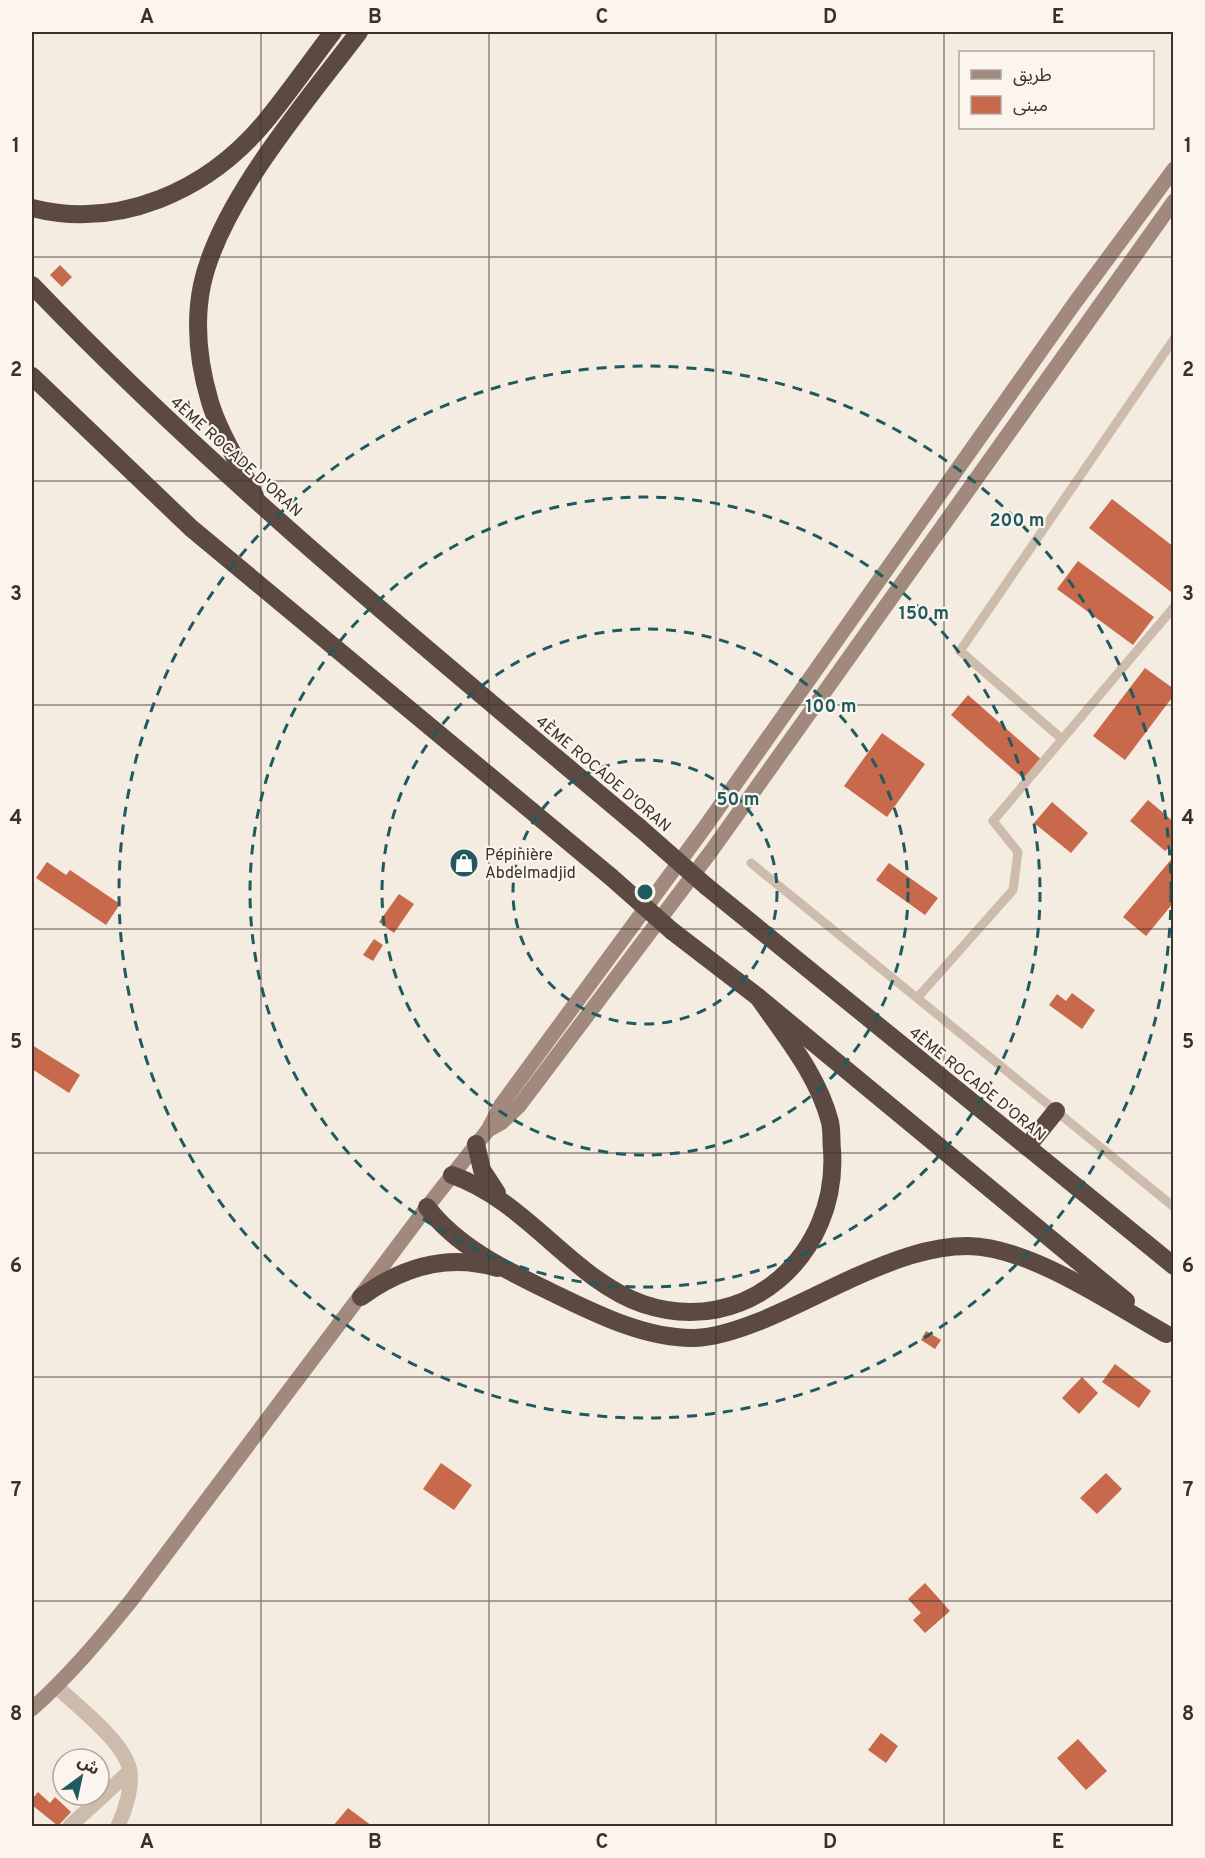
<svg xmlns="http://www.w3.org/2000/svg" width="1205" height="1858" font-family="Overpass,'Noto Sans Arabic',sans-serif">
  <style>
    .building { fill: #c8694b }
    .lines { fill: none; stroke-linecap: round; stroke-linejoin: round }
    .service { stroke: #cdbbac; stroke-width: 9 }
    .minor { stroke: #cdbbac; stroke-width: 15 }
    .secondary { stroke: #a18a7d; stroke-width: 15 }
    .motorway { stroke: #5c4a42; stroke-width: 18 }
    .motorway-bridge { stroke: #5c4a42; stroke-width: 18 }
    .grid { fill: none; stroke: #3b302b; stroke-width: 1.5; stroke-opacity: 0.55 }
    .ring { fill: none; stroke: #1f5a5e; stroke-width: 3; stroke-dasharray: 10 8 }
    .labels { text-anchor: middle; stroke-width: 4.5; stroke-linejoin: round; paint-order: stroke }
    .street-label { font-size: 16px; fill: #3b302b; stroke: #fbf5ee }
    .poi-label { font-size: 16px; fill: #3b302b; stroke: #fbf5ee; text-anchor: start }
    .centre { fill: #1f5a5e; stroke: #fbf5ee; stroke-width: 3 }
    .ring-label { font-size: 18px; text-anchor: middle; font-weight: bold; fill: #1f5a5e; stroke: #fbf5ee; stroke-width: 4.5; stroke-linejoin: round; paint-order: stroke }
    .neatline { fill: none; stroke: #3b302b; stroke-width: 2 }
    .grid-label { font-size: 20px; text-anchor: middle; font-weight: bold; fill: #3b302b }
  </style>
  <rect width="100%" height="100%" fill="#f4ebe1"/>
  <g class="building">
    <path d="M 60,265 L 72,277 L 62,287 L 50,275 Z"/>
    <path d="M 1112,499 L 1174,547 L 1174,589 L 1171,592 L 1089,528 Z"/>
    <path d="M 1078,561 L 1154,617 L 1133,645 L 1057,589 Z"/>
    <path d="M 1145,668 L 1174,689 L 1174,695 L 1125,760 L 1093,736 Z"/>
    <path d="M 968,695 L 1043,761 L 1025,780 L 951,715 Z"/>
    <path d="M 882,733 L 925,764 L 887,817 L 844,786 Z"/>
    <path d="M 1148,800 L 1174,822 L 1174,842 L 1165,851 L 1130,821 Z"/>
    <path d="M 1052,802 L 1088,833 L 1071,853 L 1034,823 Z"/>
    <path d="M 1174,856 L 1174,902 L 1146,936 L 1123,917 Z"/>
    <path d="M 47,862 L 66,875 L 70,870 L 120,904 L 106,925 L 36,878 Z"/>
    <path d="M 889,863 L 938,898 L 925,915 L 876,880 Z"/>
    <path d="M 399,894 L 414,904 L 394,933 L 379,922 Z"/>
    <path d="M 374,939 L 383,945 L 373,961 L 363,955 Z"/>
    <path d="M 1072,993 L 1095,1010 L 1082,1029 L 1049,1005 L 1057,994 L 1066,1001 Z"/>
    <path d="M 32,1045 L 80,1075 L 69,1093 L 32,1069 Z"/>
    <path d="M 926,1331 L 941,1340 L 935,1349 L 921,1340 Z"/>
    <path d="M 1115,1364 L 1151,1391 L 1139,1408 L 1102,1382 Z"/>
    <path d="M 1082,1377 L 1098,1393 L 1079,1414 L 1062,1398 Z"/>
    <path d="M 441,1463 L 472,1485 L 454,1510 L 423,1489 Z"/>
    <path d="M 1106,1473 L 1122,1489 L 1097,1514 L 1080,1498 Z"/>
    <path d="M 925,1583 L 950,1611 L 925,1633 L 913,1620 L 921,1613 L 908,1599 Z"/>
    <path d="M 881,1733 L 898,1746 L 886,1763 L 868,1750 Z"/>
    <path d="M 1078,1739 L 1107,1771 L 1086,1790 L 1057,1758 Z"/>
    <path d="M 38,1792 L 50,1803 L 55,1797 L 71,1812 L 58,1826 L 32,1805 L 32,1799 Z"/>
    <path d="M 348,1808 L 372,1826 L 333,1826 Z"/>
  </g>
  <g class="lines">
    <g class="service">
      <path d="M 1062,739 L 960,651 L 1174,339"/>
      <path d="M 751,863 L 1174,1207"/>
      <path d="M 918,997 L 1013,890 L 1018,852 L 993,821 L 1174,607"/>
    </g>
    <g class="minor">
      <path d="M 57,1687 C 77,1706 127,1744 130,1772 C 132,1789 125,1811 118,1826"/>
      <path d="M 70,1826 L 130,1771"/>
    </g>
    <g class="secondary">
      <path d="M 488,1130 L 501,1123 L 519,1106 L 712,850 L 1174,201"/>
      <path d="M 32,1709 C 68,1677 99,1640 130,1602 L 427,1207 L 488,1130 L 501,1105 L 705,827 L 1074,304 L 1174,169"/>
    </g>
    <g class="motorway">
      <path d="M 32,208 C 119,230 207,191 264,123 C 288,94 310,62 333,32"/>
      <path d="M 32,285 C 220,481 432,653 640,828"/>
      <path d="M 32,376 L 191,528 L 611,877"/>
      <path d="M 255,496 C 241,466 220,435 210,402 C 199,365 194,324 202,285 C 220,201 307,101 359,32"/>
      <path d="M 706,886 L 1174,1266"/>
      <path d="M 672,931 L 758,997 L 1126,1301"/>
      <path d="M 476,1144 L 482,1170 L 497,1193"/>
      <path d="M 1027,1147 L 1056,1111"/>
      <path d="M 452,1175 C 527,1201 573,1280 643,1304 C 747,1339 839,1254 832,1150 C 831,1141 832,1131 830,1122 C 818,1075 785,1036 758,997"/>
      <path d="M 427,1207 C 458,1248 508,1271 553,1293 C 596,1314 646,1339 695,1338 C 743,1336 810,1297 855,1277 C 891,1261 929,1246 968,1246 C 1031,1247 1112,1304 1166,1334"/>
      <path d="M 361,1297 C 401,1268 447,1253 497,1268"/>
    </g>
    <g class="motorway-bridge">
      <path d="M 640,828 L 706,886"/>
      <path d="M 611,877 L 672,931"/>
    </g>
  </g>
  <path class="grid" d="M 261,32 L 261,1826M 489,32 L 489,1826M 716,32 L 716,1826M 944,32 L 944,1826M 32,257 L 1174,257M 32,481 L 1174,481M 32,705 L 1174,705M 32,929 L 1174,929M 32,1153 L 1174,1153M 32,1377 L 1174,1377M 32,1601 L 1174,1601"/>
  <g class="ring">
    <circle cx="645" cy="892" r="132"/>
    <circle cx="645" cy="892" r="263"/>
    <circle cx="645" cy="892" r="395"/>
    <circle cx="645" cy="892" r="526"/>
  </g>
  <defs>
    <g id="shop-disc" transform="scale(1.5)"><circle r="9.5" fill="#1f5a5e" stroke="#fbf5ee"/><path d="M-5-2.5h2.3a2.7 3.5 0 0 1 5.4 0H5L5.5 6h-11ZM-1.5-2.5h3a1.5 2.3 0 0 0-3 0Z" fill="#fff"/></g>
  </defs>
  <g fill-rule="evenodd">
    <use href="#shop-disc" x="464" y="863"/>
  </g>
  <g class="labels">
    <g class="street-label">
      <text transform="translate(237 456) rotate(42)" y="6">4ÈME ROCADE D'ORAN</text>
      <text transform="translate(604 773) rotate(40)" y="6">4ÈME ROCADE D'ORAN</text>
      <text transform="translate(978 1083) rotate(39)" y="6">4ÈME ROCADE D'ORAN</text>
    </g>
    <g class="poi-label">
      <text x="485" y="860">Pépinière<tspan x="485" dy="18">Abdelmadjid</tspan></text>
    </g>
  </g>
  <circle cx="645" cy="892" r="9" class="centre"/>
  <g class="ring-label">
    <text x="1017" y="526">200 m</text>
    <text x="924" y="619">150 m</text>
    <text x="831" y="712">100 m</text>
    <text x="738" y="805">50 m</text>
  </g>
  <rect width="1205" height="1858" fill="none" stroke="#fbf5ee" stroke-width="66"/>
  <rect x="959" y="51" width="195" height="78" fill="#fbf5ee" stroke="#aea6a0" stroke-width="1.5"/>
  <rect x="971" y="70" width="30" height="9" fill="#a18a7d" stroke="#aea6a0" stroke-width="1.5"/>
  <text x="1013" y="81" font-size="18" fill="#3b302b">طريق</text>
  <rect x="971" y="96" width="30" height="18" fill="#c8694b" stroke="#aea6a0" stroke-width="1.5"/>
  <text x="1013" y="111" font-size="18" fill="#3b302b">مبنى</text>
  <g transform="translate(81 1777) rotate(33)"><circle r="28" fill="#fbf5ee" stroke="#aea6a0" stroke-width="1.5"/>
  <path d="M0-4.5L10 22L0 15L-10 22Z" fill="#1f5a5e"/>
  <text y="-9" font-size="16" font-weight="bold" text-anchor="middle" fill="#3b302b">ش</text>
  </g>
  <rect x="33" y="33" width="1139" height="1792" class="neatline"/>
  <g class="grid-label">
    <text x="147" y="23">A</text>
    <text x="375" y="23">B</text>
    <text x="602" y="23">C</text>
    <text x="830" y="23">D</text>
    <text x="1058" y="23">E</text>
    <text x="16" y="152">1</text>
    <text x="1188" y="152">1</text>
    <text x="16" y="376">2</text>
    <text x="1188" y="376">2</text>
    <text x="16" y="600">3</text>
    <text x="1188" y="600">3</text>
    <text x="16" y="824">4</text>
    <text x="1188" y="824">4</text>
    <text x="16" y="1048">5</text>
    <text x="1188" y="1048">5</text>
    <text x="16" y="1272">6</text>
    <text x="1188" y="1272">6</text>
    <text x="16" y="1496">7</text>
    <text x="1188" y="1496">7</text>
    <text x="16" y="1720">8</text>
    <text x="1188" y="1720">8</text>
    <text x="147" y="1848">A</text>
    <text x="375" y="1848">B</text>
    <text x="602" y="1848">C</text>
    <text x="830" y="1848">D</text>
    <text x="1058" y="1848">E</text>
  </g>
</svg>
